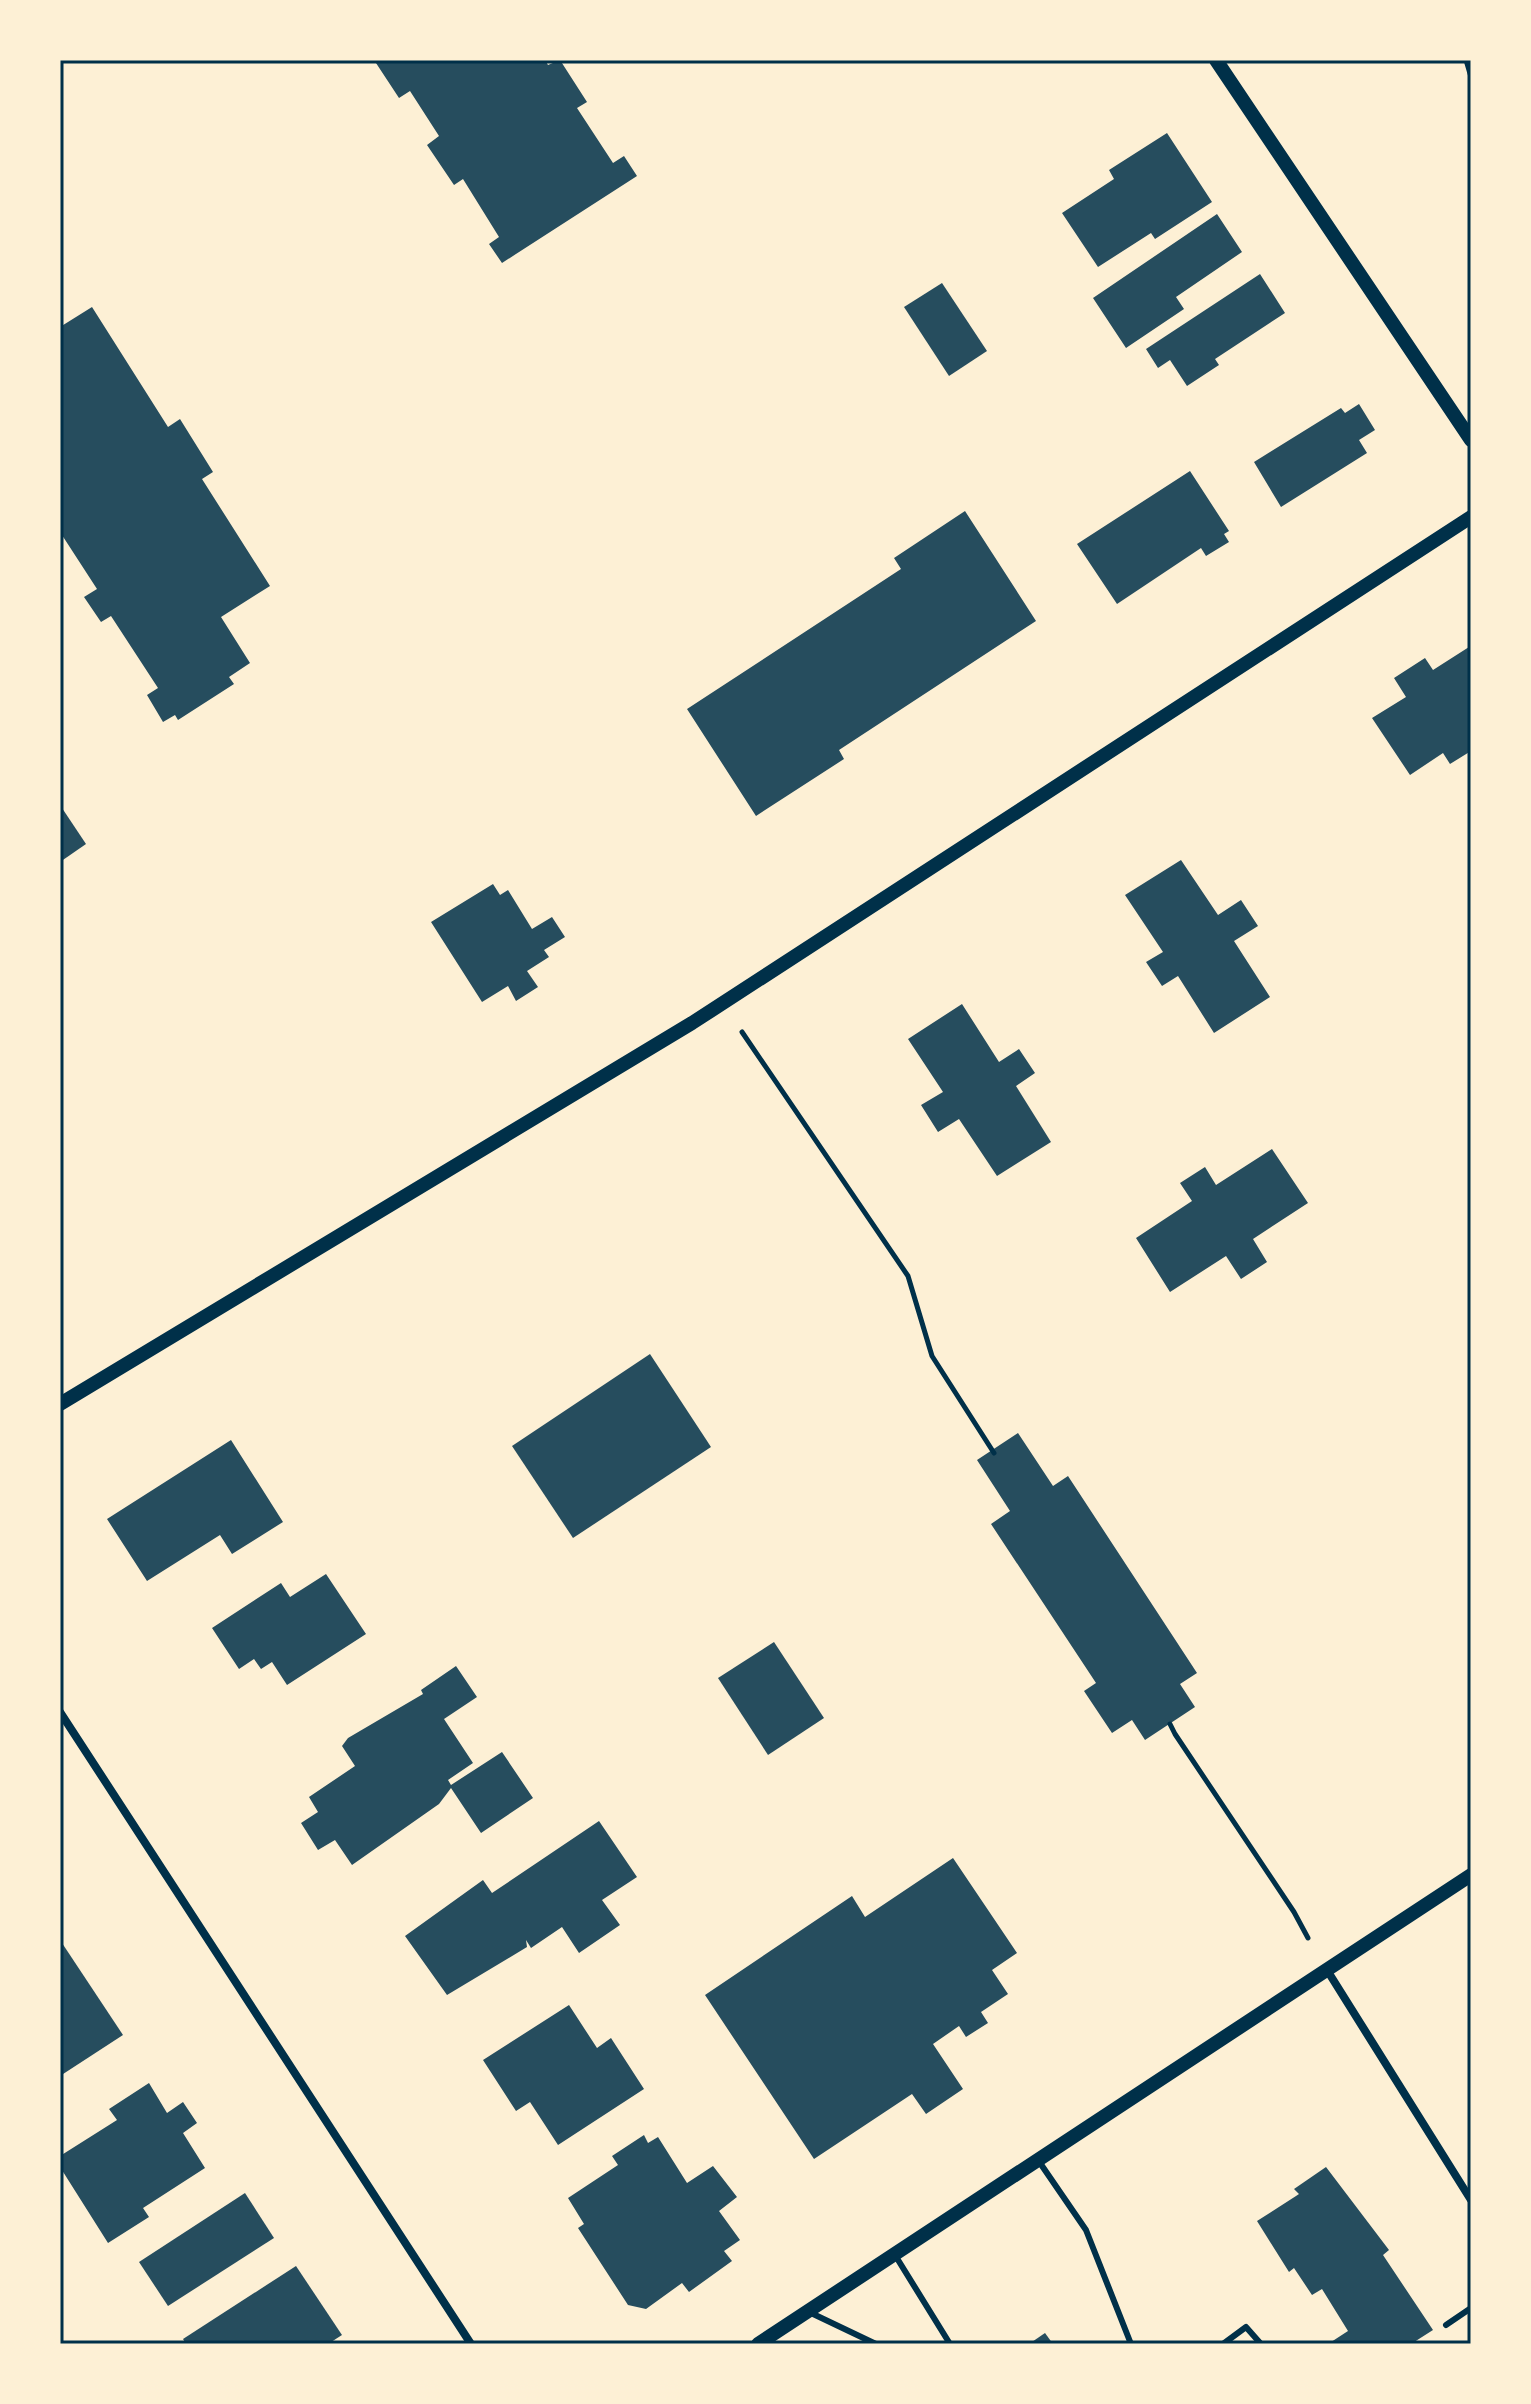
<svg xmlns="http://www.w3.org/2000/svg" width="1531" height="2404" font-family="Roboto,sans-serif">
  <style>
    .building { fill: #264d5e }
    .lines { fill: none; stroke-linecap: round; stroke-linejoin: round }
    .path { stroke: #003049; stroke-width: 5 }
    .service { stroke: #003049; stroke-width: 6 }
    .minor { stroke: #003049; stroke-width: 8 }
    .tertiary { stroke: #003049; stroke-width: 14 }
    .neatline { fill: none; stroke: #003049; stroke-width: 3 }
  </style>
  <rect width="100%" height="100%" fill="#fdf0d5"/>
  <g class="building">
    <path d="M 374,60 L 545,60 L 548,65 L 560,60 L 587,102 L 577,108 L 613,163 L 624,156 L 637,176 L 502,263 L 489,244 L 499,237 L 463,179 L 454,185 L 427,145 L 439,136 L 410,91 L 399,98 Z"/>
    <path d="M 1167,133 L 1212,202 L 1155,239 L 1151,233 L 1098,267 L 1062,213 L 1114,179 L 1109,170 Z"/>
    <path d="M 1217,214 L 1242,252 L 1176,297 L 1184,309 L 1126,348 L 1093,298 Z"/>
    <path d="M 1260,274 L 1285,313 L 1215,359 L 1219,365 L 1187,386 L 1170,360 L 1158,368 L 1146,349 Z"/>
    <path d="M 942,283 L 987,351 L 949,376 L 904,307 Z"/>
    <path d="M 92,307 L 168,427 L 180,419 L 213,472 L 202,479 L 270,586 L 221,617 L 250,663 L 229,677 L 234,684 L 178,720 L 175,715 L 163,722 L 147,695 L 158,688 L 111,616 L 101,622 L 84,597 L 97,589 L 60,532 L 60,327 Z"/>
    <path d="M 1359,404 L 1375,430 L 1359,440 L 1367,453 L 1281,507 L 1254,462 L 1341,408 L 1345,413 Z"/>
    <path d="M 1190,471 L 1229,531 L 1224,534 L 1229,542 L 1206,556 L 1201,548 L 1117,604 L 1077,544 Z"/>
    <path d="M 965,511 L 1036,621 L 839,750 L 844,759 L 756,816 L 687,709 L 901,569 L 894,558 Z"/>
    <path d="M 1469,647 L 1471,650 L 1471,751 L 1450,764 L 1443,753 L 1410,775 L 1372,718 L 1406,697 L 1394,678 L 1425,658 L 1433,670 Z"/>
    <path d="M 60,805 L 86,844 L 60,862 Z"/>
    <path d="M 1181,860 L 1218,915 L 1241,900 L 1258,926 L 1234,941 L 1270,997 L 1214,1033 L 1178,976 L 1162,986 L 1146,962 L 1163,952 L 1125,895 Z"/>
    <path d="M 493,884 L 500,895 L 508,890 L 532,929 L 552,917 L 565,937 L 544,950 L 549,957 L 527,971 L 538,987 L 516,1001 L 508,986 L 482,1002 L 431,922 Z"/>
    <path d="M 962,1004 L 999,1062 L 1019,1049 L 1035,1073 L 1016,1086 L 1051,1142 L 997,1176 L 959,1119 L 938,1132 L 921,1105 L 943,1092 L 908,1039 Z"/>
    <path d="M 1272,1149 L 1308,1203 L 1253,1239 L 1267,1262 L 1241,1279 L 1226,1256 L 1170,1292 L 1136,1238 L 1192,1201 L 1180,1183 L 1205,1167 L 1216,1185 Z"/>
    <path d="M 650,1354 L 711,1447 L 573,1538 L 512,1446 Z"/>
    <path d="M 1018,1433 L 1053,1486 L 1068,1476 L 1197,1673 L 1180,1684 L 1195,1707 L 1145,1740 L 1132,1720 L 1112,1733 L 1084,1691 L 1096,1683 L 991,1524 L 1010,1511 L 977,1460 Z"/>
    <path d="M 231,1440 L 283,1522 L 232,1554 L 220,1535 L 147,1581 L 107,1519 Z"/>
    <path d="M 326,1574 L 366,1634 L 287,1685 L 272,1662 L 261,1669 L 254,1659 L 239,1669 L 212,1628 L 281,1583 L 290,1597 Z"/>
    <path d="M 774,1642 L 824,1718 L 768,1755 L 718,1678 Z"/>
    <path d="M 456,1666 L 477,1697 L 444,1719 L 473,1763 L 448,1780 L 451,1785 L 502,1752 L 533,1798 L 481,1833 L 451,1788 L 439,1804 L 352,1865 L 335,1840 L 318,1850 L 301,1823 L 318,1812 L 309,1797 L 355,1766 L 342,1746 L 348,1738 L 423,1694 L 421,1690 Z"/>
    <path d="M 599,1821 L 637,1877 L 602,1900 L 620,1925 L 579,1953 L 562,1927 L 531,1948 L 526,1940 L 527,1947 L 447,1995 L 405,1936 L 483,1880 L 492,1893 Z"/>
    <path d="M 953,1858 L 1017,1953 L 992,1970 L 1008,1994 L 981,2012 L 988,2023 L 966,2037 L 959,2026 L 933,2044 L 963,2089 L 926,2114 L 912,2094 L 814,2159 L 705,1995 L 852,1896 L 865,1917 Z"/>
    <path d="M 60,1940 L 123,2035 L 60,2076 Z"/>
    <path d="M 569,2005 L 597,2048 L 611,2038 L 644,2089 L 558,2145 L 530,2102 L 516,2111 L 483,2060 Z"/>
    <path d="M 149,2083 L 167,2113 L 183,2102 L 197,2123 L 183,2133 L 205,2168 L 143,2208 L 149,2217 L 108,2243 L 60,2167 L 60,2156 L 117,2120 L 109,2109 Z"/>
    <path d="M 644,2135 L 648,2143 L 658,2137 L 687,2183 L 713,2166 L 737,2197 L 719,2211 L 740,2240 L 724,2251 L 732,2261 L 689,2292 L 682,2283 L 646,2309 L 628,2305 L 578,2228 L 584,2224 L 568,2198 L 618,2165 L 612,2156 Z"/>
    <path d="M 1326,2167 L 1389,2250 L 1383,2255 L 1433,2330 L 1411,2344 L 1328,2344 L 1348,2331 L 1322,2289 L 1312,2295 L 1294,2268 L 1289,2272 L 1257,2221 L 1296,2196 L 1299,2194 L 1294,2189 Z"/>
    <path d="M 245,2193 L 274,2238 L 168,2306 L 139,2262 Z"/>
    <path d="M 296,2266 L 342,2335 L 328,2344 L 186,2344 L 183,2339 Z"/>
    <path d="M 1045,2333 L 1053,2344 L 1029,2344 Z"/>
  </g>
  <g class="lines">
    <g class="path">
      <path d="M 1466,60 L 1471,77"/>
      <path d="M 742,1032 L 908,1276 L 932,1356 L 994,1453"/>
      <path d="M 1170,1724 L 1175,1734 L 1294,1912 L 1308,1938"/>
    </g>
    <g class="service">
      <path d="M 1038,2160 L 1086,2230 L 1131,2344"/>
      <path d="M 895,2255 L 950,2344"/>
      <path d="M 811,2313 L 876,2344"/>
      <path d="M 1446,2325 L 1471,2308"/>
      <path d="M 1223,2344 L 1246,2327 L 1261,2344"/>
    </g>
    <g class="minor">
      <path d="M 60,1712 L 471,2344"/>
      <path d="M 1327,1970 L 1471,2200"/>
    </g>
    <g class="tertiary">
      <path d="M 1216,60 L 1471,440"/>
      <path d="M 60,1404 L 692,1023 L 1471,517"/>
      <path d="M 758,2344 L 1471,1875"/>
    </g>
  </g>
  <rect width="1531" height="2404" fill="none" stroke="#fdf0d5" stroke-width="124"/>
  <rect x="62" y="62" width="1407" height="2280" class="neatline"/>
</svg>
